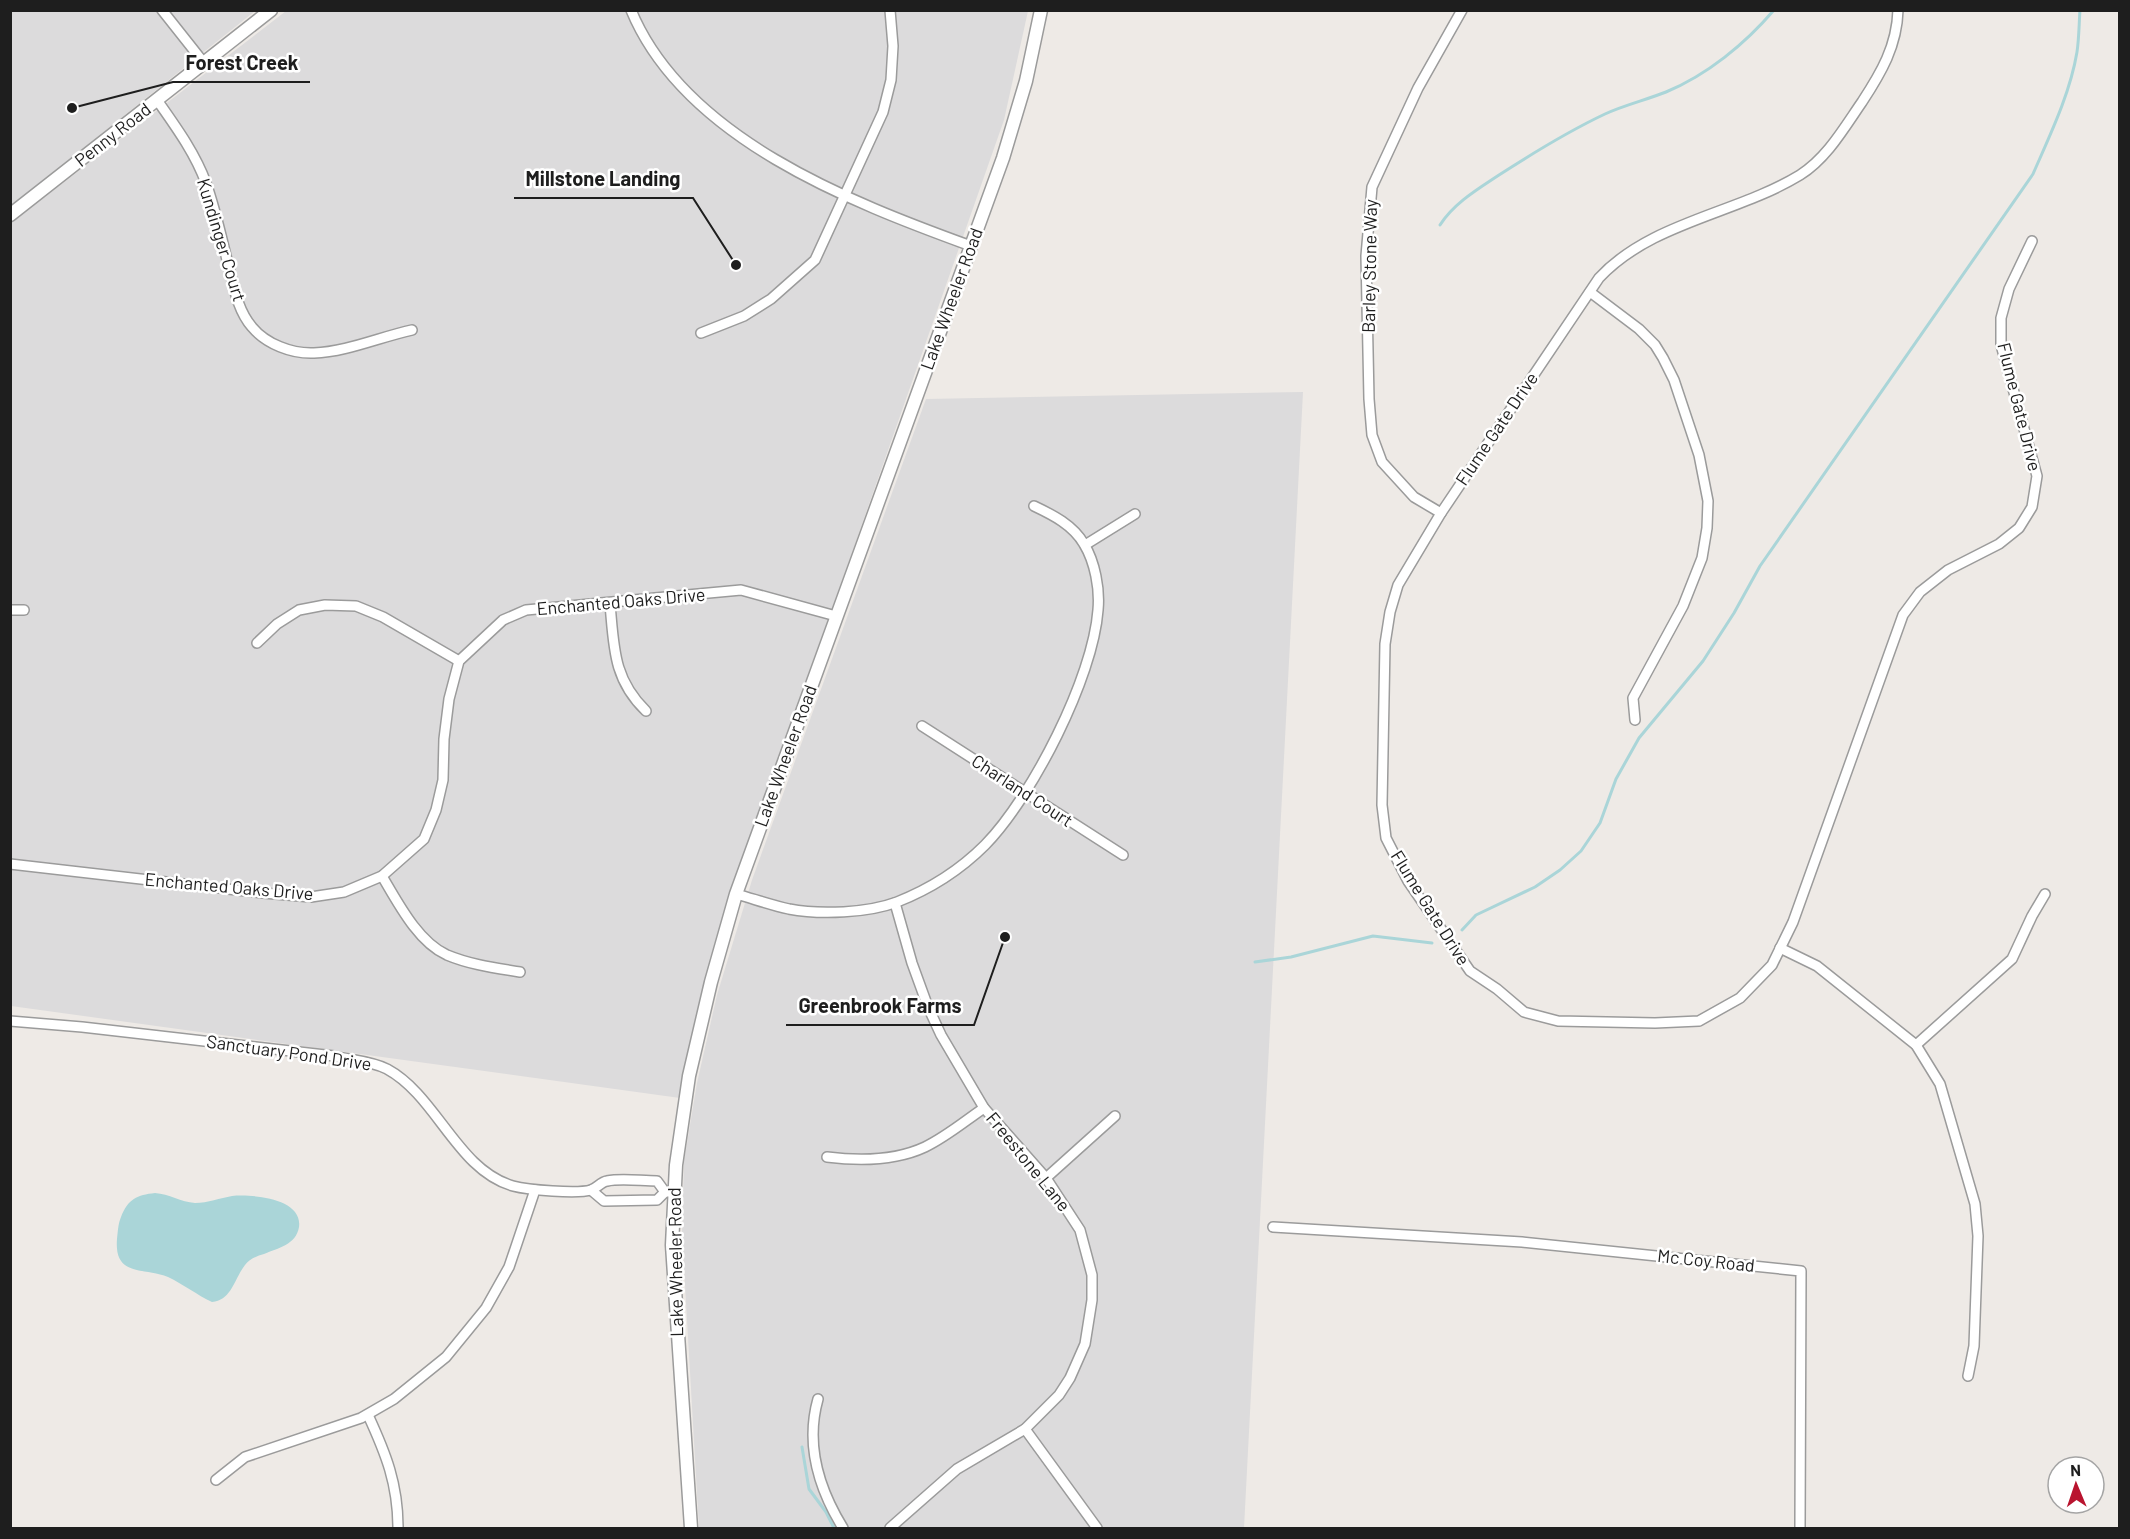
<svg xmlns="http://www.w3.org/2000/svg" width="2130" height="1539" font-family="Barlow,sans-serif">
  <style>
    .residential { fill: #dcdbdc }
    .water { fill: #aad5d8 }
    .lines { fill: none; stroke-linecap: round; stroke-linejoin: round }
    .stream { stroke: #aad5d8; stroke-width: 3 }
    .minor-casing { stroke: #9b9b9b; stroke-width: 12 }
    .tertiary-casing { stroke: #9b9b9b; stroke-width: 15 }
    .minor { stroke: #fff; stroke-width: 9 }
    .tertiary { stroke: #fff; stroke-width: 12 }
    .labels { text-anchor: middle; stroke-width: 5; stroke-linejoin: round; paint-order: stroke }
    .street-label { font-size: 18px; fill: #1e1e1e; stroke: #fff }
    .leader { fill: none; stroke: #1e1e1e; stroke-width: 2 }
    .callout-dot { fill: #1e1e1e; stroke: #fff; stroke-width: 2 }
    .callout-label { font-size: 20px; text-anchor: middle; font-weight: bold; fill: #1e1e1e; stroke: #fff; stroke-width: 5; stroke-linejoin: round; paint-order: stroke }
  </style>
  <rect width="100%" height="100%" fill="#eeeae6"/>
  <g class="residential">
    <path d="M 11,11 L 255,11 L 11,206 Z"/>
    <path d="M 286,11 L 1028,11 L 1004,120 L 854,547 L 730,891 L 711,956 L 680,1098 L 11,1006 L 11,223 Z"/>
    <path d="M 1303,392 L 1244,1528 L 699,1528 L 682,1233 L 684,1161 L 697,1083 L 717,995 L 752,880 L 926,399 Z"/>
  </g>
  <path class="water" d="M 155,1193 C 169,1194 181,1202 195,1203 C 208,1203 220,1198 232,1196 C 252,1194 303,1198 299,1227 C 296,1245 278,1248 264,1254 C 257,1256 249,1259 245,1265 C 234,1279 232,1300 212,1302 C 197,1295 183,1284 168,1277 C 143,1267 114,1277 117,1239 C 118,1231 118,1224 121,1217 C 128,1199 137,1195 155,1193 Z"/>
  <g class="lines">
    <g class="stream">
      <path d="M 1440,225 C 1454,203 1478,189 1499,175 C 1533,153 1569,131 1605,114 C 1624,105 1646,100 1666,92 C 1707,75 1745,44 1774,10"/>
      <path d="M 1462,930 L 1476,915 L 1535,887 L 1560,870 L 1581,851 L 1600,823 L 1616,779 L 1639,738 L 1703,661 L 1734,613 L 1760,566 L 2033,174 C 2050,135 2070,94 2077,52 C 2079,39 2079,24 2080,10"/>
      <path d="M 1255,962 L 1291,957 L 1373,936 L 1432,943"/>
      <path d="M 802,1447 L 809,1489 L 826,1512 L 834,1528"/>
    </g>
    <g class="minor-casing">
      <g id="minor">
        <path d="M 162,10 L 204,63"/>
        <path d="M 631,10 C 684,138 850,202 971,246"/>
        <path d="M 1898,10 C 1897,46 1881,73 1862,102 C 1844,128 1827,158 1800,175 C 1736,214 1651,222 1599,278 L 1441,513 L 1398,585 L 1390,612 L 1385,644 L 1382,805 L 1386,838 L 1408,881 L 1470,971 L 1497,989 L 1524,1012 L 1558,1021 L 1655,1023 L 1699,1021 L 1740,998 L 1772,965 L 1793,922 L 1903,615 L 1920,592 L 1948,570 L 1999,544 L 2019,528 L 2032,507 L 2037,476 L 2001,345 L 2001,318 L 2009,289 L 2032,241"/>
        <path d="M 157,100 C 176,127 195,153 206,183 C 216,211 222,240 229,268 C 234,288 238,311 252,327 C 266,344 292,354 314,353 C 346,352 380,337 412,330"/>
        <path d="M 1590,292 L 1639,329 L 1655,345 L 1663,358 L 1674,380 L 1699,455 L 1708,501 L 1707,528 L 1702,558 L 1683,606 L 1633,698 L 1635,720"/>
        <path d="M 701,333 L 744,316 L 771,299 L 815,260 L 883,112 L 891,80 L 893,46 L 890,10"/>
        <path d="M 1441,513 L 1414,497 L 1382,462 L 1372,435 L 1369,399 L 1366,256 L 1372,187 L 1418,88 L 1462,10"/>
        <path d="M 1085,545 L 1135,514"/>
        <path d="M 610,604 C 614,647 613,679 646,711"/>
        <path d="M 10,610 L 24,610"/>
        <path d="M 257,643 L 277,624 L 299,610 L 325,605 L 356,606 L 383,617 L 459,661"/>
        <path d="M 922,726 L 1123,855"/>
        <path d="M 10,864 L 263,893 L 311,897 L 344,892 L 382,876 L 424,839 L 436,810 L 443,780 L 444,739 L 449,699 L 459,661 L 503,620 L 526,610 L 741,590 L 836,616"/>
        <path d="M 382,876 C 398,903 418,942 447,955 C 471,965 496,968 520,972"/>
        <path d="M 736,894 C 754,899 771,905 789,909 C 820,915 868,913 897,902 C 930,889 960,870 985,845 C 1032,797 1093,678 1098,610 C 1100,589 1095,562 1084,544 C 1073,525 1053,515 1034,506"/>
        <path d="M 1780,948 L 1817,966 L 1916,1045 L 1940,1084 L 1975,1204 L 1978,1236 L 1974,1346 L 1968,1376"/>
        <path d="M 10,1021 L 82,1027 L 334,1056 C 351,1060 371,1061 387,1069 C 437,1096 457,1170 513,1186 C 528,1190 577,1194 591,1190 C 597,1188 601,1182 607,1181 C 622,1178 641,1181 657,1181 L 665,1192"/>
        <path d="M 1916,1045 L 2012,959 L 2032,916 L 2045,894"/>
        <path d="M 827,1157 C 859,1161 895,1161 925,1147 C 946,1137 965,1121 984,1108"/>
        <path d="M 1046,1178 L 1115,1116"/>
        <path d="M 591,1190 L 604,1201 L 657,1200 L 665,1192 L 669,1192"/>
        <path d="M 1273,1227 L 1522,1242 L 1801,1271 L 1800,1528"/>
        <path d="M 818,1399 C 805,1445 819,1489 843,1528"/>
        <path d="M 368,1415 C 386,1454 398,1484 398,1528"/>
        <path d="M 1025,1429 L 1097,1528"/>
        <path d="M 216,1480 L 245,1457 L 361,1418 L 394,1399 L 446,1357 L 486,1308 L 509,1267 L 535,1190"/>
        <path d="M 890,1528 L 957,1469 L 1025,1429 L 1059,1395 L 1070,1378 L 1085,1344 L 1092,1300 L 1092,1275 L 1080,1230 L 1046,1178 L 984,1108 L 941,1035 L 928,1007 L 912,963 L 895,903"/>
      </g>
    </g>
    <g class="tertiary-casing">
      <g id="tertiary">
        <path d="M 10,215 L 271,10"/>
        <path d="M 691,1528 L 672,1245 L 676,1165 L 689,1076 L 711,982 L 736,894 L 1003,158 L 1026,81 L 1041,10"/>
      </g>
    </g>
    <use href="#minor" class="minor"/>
    <use href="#tertiary" class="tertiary"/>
  </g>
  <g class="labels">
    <g class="street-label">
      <text transform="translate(113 135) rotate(-38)" y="6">Penny Road</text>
      <text transform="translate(221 240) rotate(73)" y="6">Kundinger Court</text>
      <text transform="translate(1370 266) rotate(-89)" y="6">Barley Stone Way</text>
      <text transform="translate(952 299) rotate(-70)" y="6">Lake Wheeler Road</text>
      <text transform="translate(2019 407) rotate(76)" y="6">Flume Gate Drive</text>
      <text transform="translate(1497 429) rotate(-56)" y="6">Flume Gate Drive</text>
      <text transform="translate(621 602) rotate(-5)" y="6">Enchanted Oaks Drive</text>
      <text transform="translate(786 756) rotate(-70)" y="6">Lake Wheeler Road</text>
      <text transform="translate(1022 791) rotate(33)" y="6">Charland Court</text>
      <text transform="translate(229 887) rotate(5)" y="6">Enchanted Oaks Drive</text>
      <text transform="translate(1430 908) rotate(58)" y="6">Flume Gate Drive</text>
      <text transform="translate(289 1053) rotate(8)" y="6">Sanctuary Pond Drive</text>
      <text transform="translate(1028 1162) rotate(51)" y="6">Freestone Lane</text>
      <text transform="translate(1706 1261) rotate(6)" y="6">Mc Coy Road</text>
      <text transform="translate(676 1262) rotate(-91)" y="6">Lake Wheeler Road</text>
    </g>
  </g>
  <path class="leader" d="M72 108L173 82H310M736 265L693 198H514M1005 937L974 1025H786"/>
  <g class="callout-dot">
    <circle cx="72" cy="108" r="6"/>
    <circle cx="736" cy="265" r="6"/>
    <circle cx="1005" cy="937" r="6"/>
  </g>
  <g class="callout-label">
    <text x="242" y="70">Forest Creek</text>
    <text x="603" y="186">Millstone Landing</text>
    <text x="880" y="1013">Greenbrook Farms</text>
  </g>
  <rect width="2130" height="1539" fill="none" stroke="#1e1e1e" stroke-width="24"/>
  <g transform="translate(2076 1485) rotate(358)"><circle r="28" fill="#ffffff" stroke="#a5a5a5" stroke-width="1.5"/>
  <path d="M0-4.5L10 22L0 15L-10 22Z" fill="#b9142f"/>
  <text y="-9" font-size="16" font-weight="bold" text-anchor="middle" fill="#1e1e1e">N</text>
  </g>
</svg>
